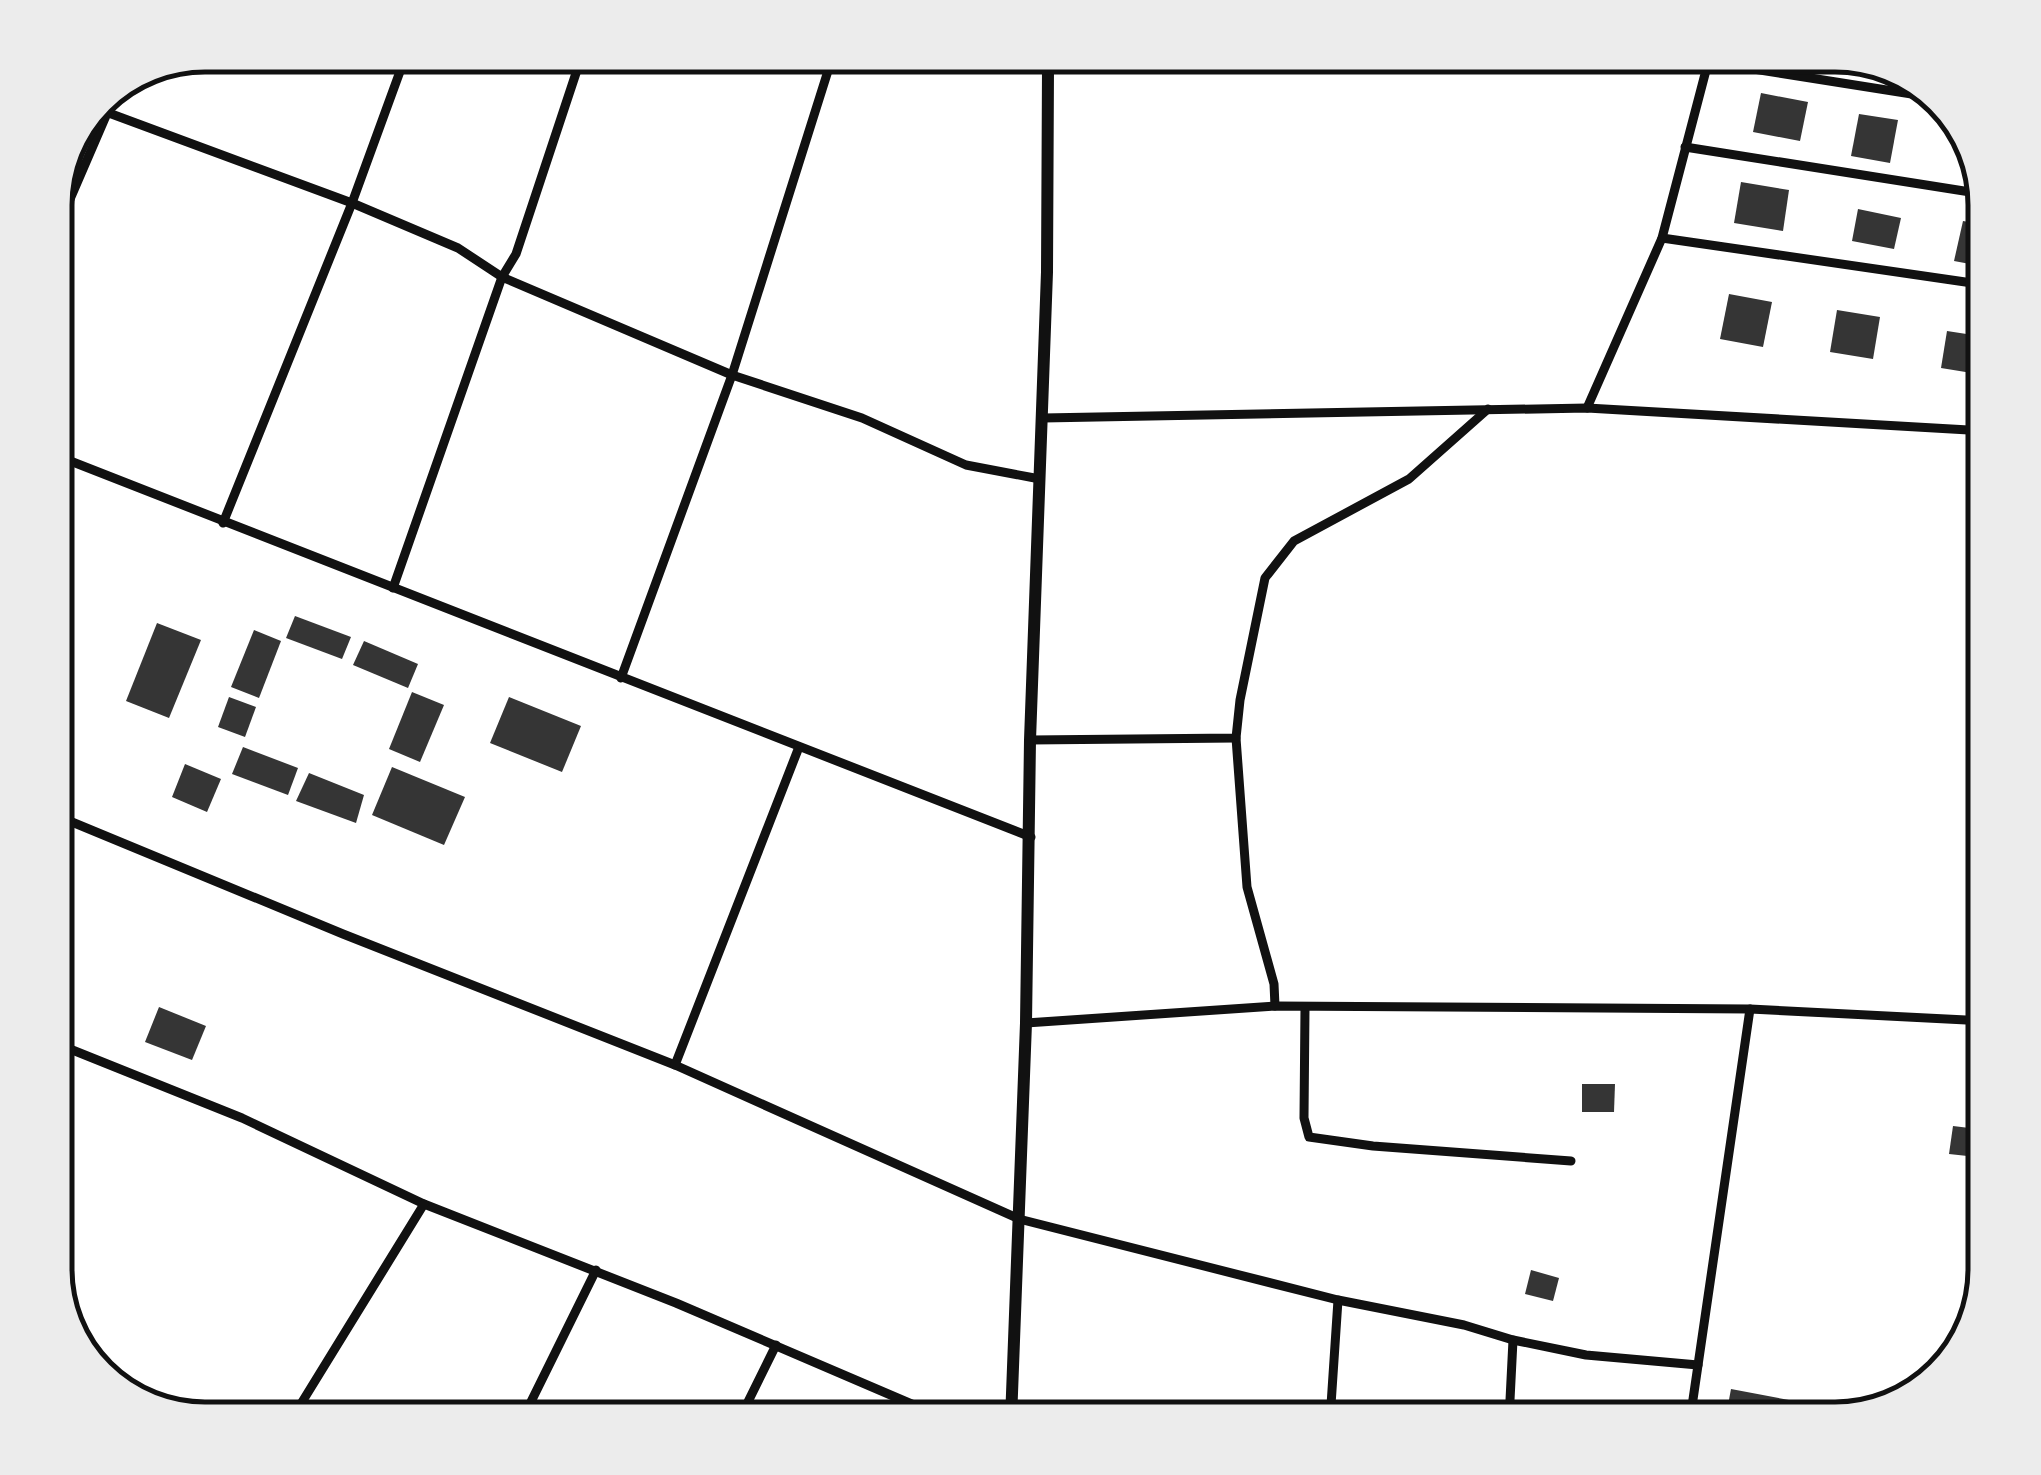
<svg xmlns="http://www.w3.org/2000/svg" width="2041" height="1475" font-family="'PT Sans Narrow',sans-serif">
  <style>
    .building { fill: #353535 }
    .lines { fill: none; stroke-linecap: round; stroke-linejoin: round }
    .minor { stroke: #111; stroke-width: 9 }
    .primary { stroke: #111; stroke-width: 12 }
    .rim { fill: none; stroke: #111; stroke-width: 5 }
  </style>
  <rect width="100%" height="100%" fill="#fff"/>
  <g class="building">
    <path d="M 1774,55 L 1809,55 L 1808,64 Z"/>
    <path d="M 1761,93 L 1808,102 L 1800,141 L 1753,132 Z"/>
    <path d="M 1859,114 L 1898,120 L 1890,163 L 1851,156 Z"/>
    <path d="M 1741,182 L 1789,190 L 1783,231 L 1734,223 Z"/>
    <path d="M 1858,209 L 1901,218 L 1894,249 L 1852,241 Z"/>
    <path d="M 1963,221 L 1986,225 L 1986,267 L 1954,261 Z"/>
    <path d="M 1729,294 L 1772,302 L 1763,347 L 1720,339 Z"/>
    <path d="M 1837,310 L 1880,317 L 1873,359 L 1830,352 Z"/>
    <path d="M 1947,331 L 1986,337 L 1984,375 L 1941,368 Z"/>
    <path d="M 295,616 L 351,637 L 342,659 L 286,638 Z"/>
    <path d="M 157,623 L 201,640 L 169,718 L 126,701 Z"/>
    <path d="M 254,630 L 281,641 L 259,698 L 231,687 Z"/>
    <path d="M 364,641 L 418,664 L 408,688 L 353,665 Z"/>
    <path d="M 412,692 L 444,705 L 420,762 L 389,749 Z"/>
    <path d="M 229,697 L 256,707 L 245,737 L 218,727 Z"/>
    <path d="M 509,697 L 581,726 L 562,772 L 490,743 Z"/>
    <path d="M 243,747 L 298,768 L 288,795 L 232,774 Z"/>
    <path d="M 185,764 L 221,779 L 207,812 L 172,797 Z"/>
    <path d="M 392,767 L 465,797 L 444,845 L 372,815 Z"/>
    <path d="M 309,773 L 364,795 L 356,823 L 296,801 Z"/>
    <path d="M 159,1007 L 206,1026 L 192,1060 L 145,1042 Z"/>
    <path d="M 1582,1084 L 1615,1084 L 1614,1112 L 1582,1112 Z"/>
    <path d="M 1953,1126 L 1986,1130 L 1986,1158 L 1949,1154 Z"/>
    <path d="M 1531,1270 L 1559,1278 L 1553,1301 L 1525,1294 Z"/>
    <path d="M 1731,1389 L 1789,1400 L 1785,1420 L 1751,1420 L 1726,1416 Z"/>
  </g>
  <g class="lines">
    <g class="minor">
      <path d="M 1011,55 L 1048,68"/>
      <path d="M 1709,62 L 1937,98"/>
      <path d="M 98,109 L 352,203 L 458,248 L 502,277 L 732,375 L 862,418 L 966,465 L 1040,479"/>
      <path d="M 1685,147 L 1983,194"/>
      <path d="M 55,234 L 118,88"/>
      <path d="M 1662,238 L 1986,285"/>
      <path d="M 1587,408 L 1662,238 L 1710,55"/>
      <path d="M 1043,418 L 1587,408 L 1986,431"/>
      <path d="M 55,455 L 1031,837"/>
      <path d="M 223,523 L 352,203 L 406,55"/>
      <path d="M 393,588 L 502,277 L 516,254 L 582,55"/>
      <path d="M 621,678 L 732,375 L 833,55"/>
      <path d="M 1236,738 L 1247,887 L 1274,984 L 1275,1006"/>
      <path d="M 1030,740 L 1236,738 L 1240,700 L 1265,578 L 1294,541 L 1409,479 L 1488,409"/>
      <path d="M 55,815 L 343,934 L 675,1065 L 1019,1219 L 1338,1300 L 1464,1325 L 1513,1340 L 1586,1355 L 1698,1365"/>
      <path d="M 1305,1008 L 1304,1118 L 1309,1137 L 1373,1146 L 1571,1161"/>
      <path d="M 1026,1023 L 1275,1006 L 1750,1009 L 1986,1021"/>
      <path d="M 55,1043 L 242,1118 L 424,1204 L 676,1303 L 949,1420"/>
      <path d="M 675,1065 L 799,747"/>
      <path d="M 291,1420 L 424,1204"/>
      <path d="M 522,1420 L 596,1270"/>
      <path d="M 739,1420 L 776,1345"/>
      <path d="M 1330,1420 L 1338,1300"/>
      <path d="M 1509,1420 L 1513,1340"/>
      <path d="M 1690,1420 L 1750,1009"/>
    </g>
    <path class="primary" d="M 1011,1420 L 1026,1023 L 1030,740 L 1047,272 L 1048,68 L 1045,55"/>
  </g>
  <path d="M0 0H2041V1475H0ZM205 72H1835A133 133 0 0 1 1968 205V1269A133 133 0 0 1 1835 1402H205A133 133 0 0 1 72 1269V205A133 133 0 0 1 205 72Z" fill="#ececec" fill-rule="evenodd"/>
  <path class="rim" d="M205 72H1835A133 133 0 0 1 1968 205V1269A133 133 0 0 1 1835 1402H205A133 133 0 0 1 72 1269V205A133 133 0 0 1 205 72Z"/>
</svg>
